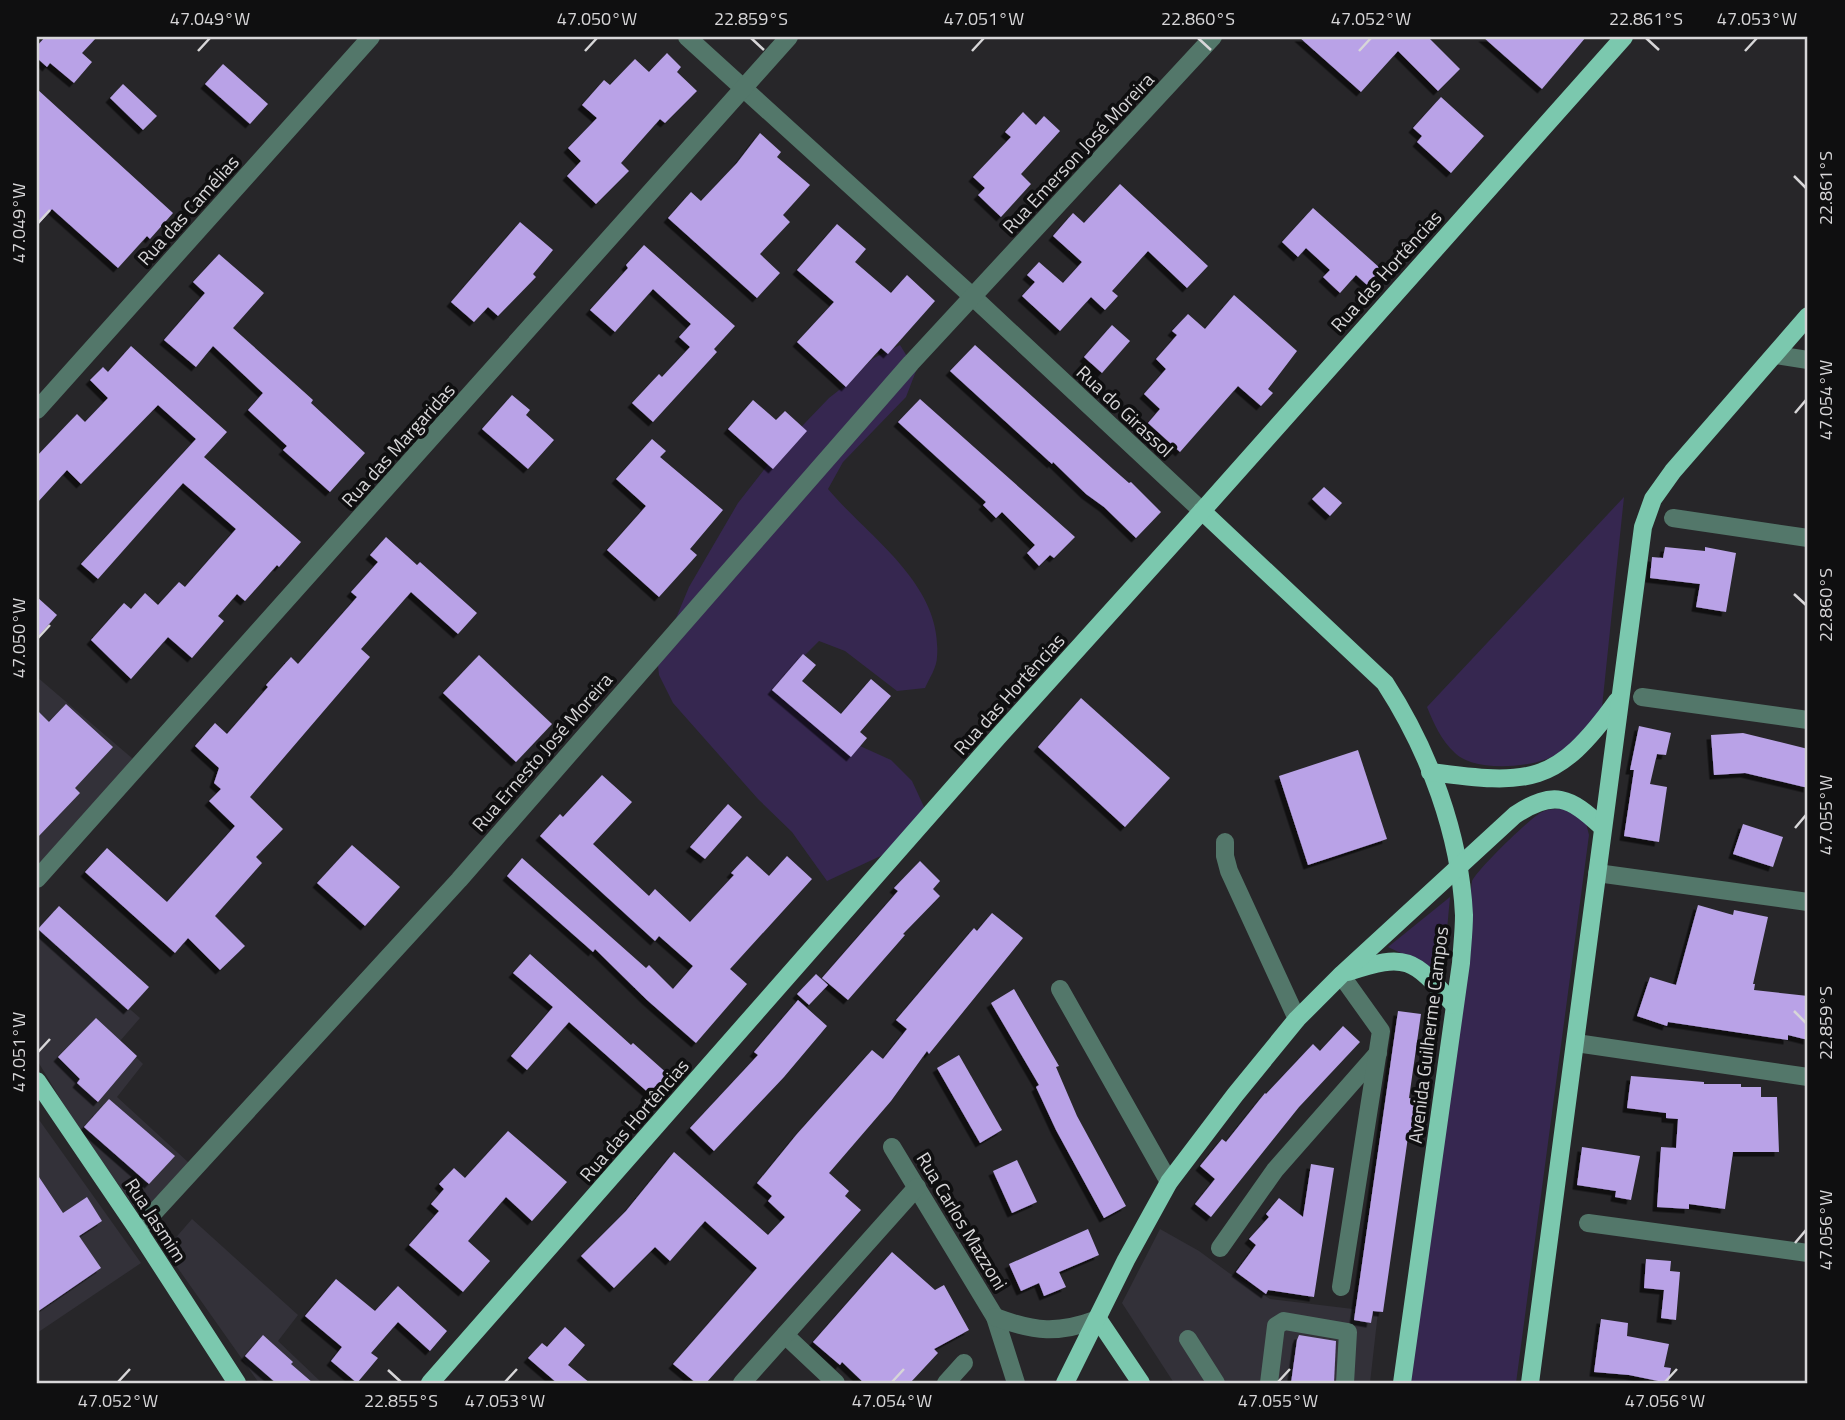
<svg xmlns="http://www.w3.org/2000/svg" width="1845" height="1420" font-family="'Titillium Web',sans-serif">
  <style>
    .built { fill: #333139 }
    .green { fill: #362750 }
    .building { fill: #b9a2e7; filter: url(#shadow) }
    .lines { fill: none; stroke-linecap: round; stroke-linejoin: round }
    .minor { stroke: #53776a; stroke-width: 18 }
    .major { stroke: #7bc8ae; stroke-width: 18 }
    .ticks { fill: none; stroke: #d7d6d8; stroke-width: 2.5 }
    .labels { text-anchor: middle; stroke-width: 7; stroke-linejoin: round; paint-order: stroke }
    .street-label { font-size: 19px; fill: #d7d6d8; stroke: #0f0f10 }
    .neatline { fill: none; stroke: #d7d6d8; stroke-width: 2.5 }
    .ticks-label { font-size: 18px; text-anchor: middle; fill: #d7d6d8 }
  </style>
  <defs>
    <filter id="shadow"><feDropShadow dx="-4.5" dy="4.5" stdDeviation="0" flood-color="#0009"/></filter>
  </defs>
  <rect width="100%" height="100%" fill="#272629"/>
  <g class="built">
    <path d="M 37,677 L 133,759 L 37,866 Z"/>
    <path d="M 37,928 L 140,1018 L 120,1041 L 143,1064 L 117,1097 L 189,1163 L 151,1203 L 135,1208 L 76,1125 L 37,1060 Z"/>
    <path d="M 37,1117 L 141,1263 L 37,1333 Z"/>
    <path d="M 192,1219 L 298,1315 L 278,1341 L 322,1383 L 259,1383 L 165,1250 Z"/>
    <path d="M 1160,1229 L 1199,1251 L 1229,1273 L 1270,1299 L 1378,1312 L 1370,1383 L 1174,1383 L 1122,1303 Z"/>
  </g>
  <g class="green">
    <path d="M 900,345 L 916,371 L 906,397 L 843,462 L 828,489 C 869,538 943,584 937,657 C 937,667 929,679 925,688 L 897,691 L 845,651 L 819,641 L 798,662 L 794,693 L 860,746 L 891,760 L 912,781 L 925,809 L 887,853 L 827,881 L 792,832 L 758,799 L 673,703 L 659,675 L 656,647 L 674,623 L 689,587 L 738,503 L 781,448 L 829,398 L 852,380 L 872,359 Z"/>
    <path d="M 1624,497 L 1602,707 C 1590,724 1576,743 1558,754 C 1534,768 1476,773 1455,753 C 1441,740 1434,724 1427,707 Z"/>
    <path d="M 1570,808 L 1585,819 L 1589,835 L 1516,1383 L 1409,1383 L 1472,881 C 1477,870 1531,817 1542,812 C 1549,808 1562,809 1570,808 Z"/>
    <path d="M 1450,897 L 1443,973 L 1388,947 Z"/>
  </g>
  <g class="building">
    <path d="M 45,37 L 97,37 L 82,53 L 92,62 L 74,83 L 50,63 L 47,67 L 37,58 L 37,46 Z"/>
    <path d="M 1299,37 L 1428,37 L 1460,69 L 1438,91 L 1398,51 L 1361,92 Z"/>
    <path d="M 1483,37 L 1586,37 L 1542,89 Z"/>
    <path d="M 667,53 L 681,67 L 677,72 L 697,91 L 665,123 L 660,119 L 621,163 L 629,171 L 596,204 L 567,176 L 581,161 L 568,148 L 597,118 L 582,105 L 604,80 L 610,85 L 635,59 L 649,72 Z"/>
    <path d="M 223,64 L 268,104 L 250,124 L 205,84 Z"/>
    <path d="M 123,84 L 157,116 L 143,130 L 110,98 Z"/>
    <path d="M 37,89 L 173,213 L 150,239 L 147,236 L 118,268 L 52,209 L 37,226 Z"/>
    <path d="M 1441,97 L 1484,136 L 1451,173 L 1417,142 L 1422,136 L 1413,128 Z"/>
    <path d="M 1023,112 L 1036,125 L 1044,116 L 1060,131 L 1021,174 L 1031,184 L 1001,217 L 978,195 L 985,188 L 973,177 L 1011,137 L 1005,132 Z"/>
    <path d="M 760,133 L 781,152 L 777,157 L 810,185 L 783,215 L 790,222 L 760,254 L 780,273 L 757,298 L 668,218 L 691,192 L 701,201 L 737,163 Z"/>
    <path d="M 1120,184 L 1208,266 L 1187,288 L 1148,251 L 1112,291 L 1118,296 L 1105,310 L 1091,297 L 1060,331 L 1022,296 L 1035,282 L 1027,275 L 1039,262 L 1063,283 L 1082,262 L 1053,236 L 1073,213 L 1084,223 Z"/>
    <path d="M 1313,208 L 1381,269 L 1367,285 L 1356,275 L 1340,293 L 1323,277 L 1330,270 L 1306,248 L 1298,257 L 1282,242 Z"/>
    <path d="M 520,222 L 553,250 L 533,274 L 536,277 L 498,316 L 488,307 L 474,322 L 451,302 Z"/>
    <path d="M 837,224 L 866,249 L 855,262 L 891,293 L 907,275 L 935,301 L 888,354 L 881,348 L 846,387 L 797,342 L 834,302 L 797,270 Z"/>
    <path d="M 644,245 L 735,326 L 714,349 L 717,352 L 653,422 L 632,403 L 659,374 L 662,377 L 690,347 L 679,337 L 691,324 L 653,289 L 615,332 L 590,310 L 628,268 L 626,265 Z"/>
    <path d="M 219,254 L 264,293 L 233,328 L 313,400 L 311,403 L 365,453 L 330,492 L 283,450 L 287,446 L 248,410 L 263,393 L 213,346 L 196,367 L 164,340 L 205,293 L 193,282 Z"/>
    <path d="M 1234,295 L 1297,351 L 1268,389 L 1273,393 L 1261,406 L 1238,386 L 1180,452 L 1148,423 L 1160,409 L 1144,394 L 1166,369 L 1156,359 L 1177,335 L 1172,331 L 1188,314 L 1205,329 Z"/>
    <path d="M 1112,325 L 1130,341 L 1102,373 L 1084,357 Z"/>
    <path d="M 975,345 L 1113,469 L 1129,483 L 1131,482 L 1161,512 L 1136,538 L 1104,507 L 1086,494 L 1053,462 L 1052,464 L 950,371 Z"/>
    <path d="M 131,346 L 227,432 L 204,457 L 301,542 L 279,567 L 277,565 L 245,601 L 237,594 L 218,616 L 224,621 L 192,658 L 168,637 L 131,679 L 91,640 L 124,603 L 131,609 L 145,593 L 158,605 L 179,582 L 185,587 L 236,529 L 183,483 L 98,579 L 81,564 L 196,439 L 158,405 L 81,484 L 67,470 L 37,503 L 37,456 L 77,414 L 85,422 L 108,398 L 90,380 L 103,367 L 108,372 Z"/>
    <path d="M 512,395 L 530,410 L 526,415 L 554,440 L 528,469 L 482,429 Z"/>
    <path d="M 920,399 L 1075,537 L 1054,558 L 1050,555 L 1039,566 L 1027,553 L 1035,545 L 1002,512 L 996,518 L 983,505 L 986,502 L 898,422 Z"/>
    <path d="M 753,400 L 776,420 L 785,411 L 807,431 L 773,469 L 728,429 Z"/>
    <path d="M 652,439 L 666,451 L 660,457 L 723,510 L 690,549 L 697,555 L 659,597 L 607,550 L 646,506 L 616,479 Z"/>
    <path d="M 1324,487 L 1342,503 L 1330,516 L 1312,499 Z"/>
    <path d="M 386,537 L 417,565 L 420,562 L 477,613 L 458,634 L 411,592 L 361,649 L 370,657 L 250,797 L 283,829 L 256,857 L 262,863 L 215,916 L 245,946 L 220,970 L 188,938 L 175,953 L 85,872 L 107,848 L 167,902 L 235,826 L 209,801 L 221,789 L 214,783 L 219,768 L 195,746 L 215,723 L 227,734 L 268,687 L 266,685 L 291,657 L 298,664 L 357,597 L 351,592 L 378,562 L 370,555 Z"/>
    <path d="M 1665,547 L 1705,551 L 1705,547 L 1736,553 L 1726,612 L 1696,607 L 1700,584 L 1650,578 L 1652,557 L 1663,558 Z"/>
    <path d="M 37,597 L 57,615 L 37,638 Z"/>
    <path d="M 803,654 L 816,665 L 802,681 L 841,714 L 871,679 L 891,696 L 860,732 L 867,738 L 851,757 L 772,690 Z"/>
    <path d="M 479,655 L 552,724 L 516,762 L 443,693 Z"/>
    <path d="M 1081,698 L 1170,778 L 1125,827 L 1038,747 Z"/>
    <path d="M 66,704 L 113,747 L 75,788 L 80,793 L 37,838 L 37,710 L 49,722 Z"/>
    <path d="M 1639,726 L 1671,733 L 1666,755 L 1657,754 L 1650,784 L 1667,787 L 1659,842 L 1624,836 L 1634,770 L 1630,770 Z"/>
    <path d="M 1743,733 L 1808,749 L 1808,788 L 1745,773 L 1714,775 L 1711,735 Z"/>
    <path d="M 1358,750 L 1387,839 L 1308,865 L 1279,776 Z"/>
    <path d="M 602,775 L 632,802 L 593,844 L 649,896 L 655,889 L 690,922 L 734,875 L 731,873 L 747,856 L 769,876 L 787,856 L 812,879 L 730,969 L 747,984 L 696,1043 L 647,1000 L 595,949 L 593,952 L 507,876 L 522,858 L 646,968 L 649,965 L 673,989 L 693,966 L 659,936 L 655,941 L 540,836 L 560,814 L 563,817 Z"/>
    <path d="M 728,804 L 742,817 L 705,859 L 690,847 Z"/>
    <path d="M 1743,824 L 1783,837 L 1773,867 L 1733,854 Z"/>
    <path d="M 352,845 L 400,887 L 365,926 L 317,883 Z"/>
    <path d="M 920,861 L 940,881 L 933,889 L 940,896 L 903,934 L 905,935 L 848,1000 L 822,978 L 898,891 L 894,888 Z"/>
    <path d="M 1698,905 L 1733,915 L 1734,910 L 1768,917 L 1753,984 L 1755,984 L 1754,990 L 1808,996 L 1808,1040 L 1788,1035 L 1788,1040 L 1668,1022 L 1667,1026 L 1637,1016 L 1650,977 L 1676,985 Z"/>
    <path d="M 59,906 L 149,987 L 128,1010 L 38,929 Z"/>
    <path d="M 992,913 L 1023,938 L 929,1054 L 927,1051 L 891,1101 L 829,1173 L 849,1191 L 845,1196 L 861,1210 L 706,1383 L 696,1383 L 673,1364 L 757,1268 L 705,1221 L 670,1261 L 655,1247 L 614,1288 L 581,1256 L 626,1211 L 674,1152 L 768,1235 L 785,1217 L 768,1201 L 772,1196 L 757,1183 L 797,1134 L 872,1050 L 883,1059 L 907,1029 L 896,1020 L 974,928 L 977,931 Z"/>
    <path d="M 530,954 L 631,1045 L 633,1043 L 670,1076 L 652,1096 L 569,1022 L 527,1070 L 511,1056 L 553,1007 L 513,973 Z"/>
    <path d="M 816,974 L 828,985 L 809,1005 L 797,994 Z"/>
    <path d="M 1014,989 L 1059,1066 L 1056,1067 L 1077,1116 L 1126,1206 L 1104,1218 L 1056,1130 L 1036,1087 L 1039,1085 L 991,1003 Z"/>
    <path d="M 798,1000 L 827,1026 L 784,1077 L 714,1151 L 690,1128 L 758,1055 L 754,1052 Z"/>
    <path d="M 1398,1011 L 1421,1014 L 1409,1098 L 1418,1100 L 1414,1131 L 1409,1130 L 1383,1312 L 1373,1311 L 1371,1323 L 1354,1320 Z"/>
    <path d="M 96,1018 L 137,1056 L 98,1102 L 77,1083 L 80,1079 L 58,1057 Z"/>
    <path d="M 1343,1026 L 1360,1042 L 1299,1107 L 1211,1217 L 1195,1204 L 1215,1179 L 1200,1166 L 1222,1139 L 1226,1142 L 1265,1093 L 1266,1094 L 1313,1044 L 1320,1051 Z"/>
    <path d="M 959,1055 L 1002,1130 L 980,1143 L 937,1068 Z"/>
    <path d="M 1631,1076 L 1704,1082 L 1704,1084 L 1741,1084 L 1741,1087 L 1761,1087 L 1761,1097 L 1777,1097 L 1779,1152 L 1733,1152 L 1725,1209 L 1689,1204 L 1689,1209 L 1657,1207 L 1661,1147 L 1676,1148 L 1678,1119 L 1666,1118 L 1666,1113 L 1627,1108 Z"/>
    <path d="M 109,1099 L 175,1156 L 149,1184 L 84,1127 Z"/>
    <path d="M 508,1131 L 567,1182 L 532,1221 L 506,1197 L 468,1241 L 490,1261 L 463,1292 L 409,1245 L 439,1211 L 431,1204 L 444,1189 L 439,1184 L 454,1168 L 465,1178 Z"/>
    <path d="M 1582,1147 L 1640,1156 L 1631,1200 L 1615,1197 L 1616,1191 L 1577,1185 Z"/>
    <path d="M 1017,1160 L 1037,1202 L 1012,1213 L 993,1171 Z"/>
    <path d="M 1311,1164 L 1334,1168 L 1314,1297 L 1268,1290 L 1266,1294 L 1236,1272 L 1256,1245 L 1249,1239 L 1269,1217 L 1266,1214 L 1279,1198 L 1303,1217 Z"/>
    <path d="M 37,1174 L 63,1213 L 87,1197 L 102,1221 L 79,1236 L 101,1268 L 37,1312 Z"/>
    <path d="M 1088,1229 L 1099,1255 L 1059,1272 L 1066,1287 L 1044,1296 L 1039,1283 L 1021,1291 L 1009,1264 Z"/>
    <path d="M 892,1252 L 935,1290 L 944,1285 L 969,1330 L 934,1349 L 938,1353 L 910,1383 L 864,1383 L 842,1362 L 840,1365 L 813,1342 Z"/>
    <path d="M 1646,1259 L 1671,1261 L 1670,1271 L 1680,1272 L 1676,1320 L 1661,1318 L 1664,1290 L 1644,1288 Z"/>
    <path d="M 336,1279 L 375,1311 L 398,1286 L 447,1331 L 430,1351 L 398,1322 L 371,1353 L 378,1358 L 357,1383 L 331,1361 L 342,1347 L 305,1316 Z"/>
    <path d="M 1601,1319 L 1628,1323 L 1627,1336 L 1669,1344 L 1664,1367 L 1671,1368 L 1668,1383 L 1629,1375 L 1594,1372 Z"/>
    <path d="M 565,1327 L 585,1345 L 568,1365 L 590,1383 L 557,1383 L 528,1358 L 542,1343 L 547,1347 Z"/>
    <path d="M 263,1335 L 293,1362 L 291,1364 L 313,1383 L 276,1383 L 245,1356 Z"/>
    <path d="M 1299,1335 L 1336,1341 L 1334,1383 L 1291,1383 L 1297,1340 Z"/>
  </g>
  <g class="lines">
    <g class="minor">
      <path d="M 687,37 L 973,297 L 1202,511"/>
      <path d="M 1775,355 L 1808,360"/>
      <path d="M 37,410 L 371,37"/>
      <path d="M 1673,518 L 1808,538"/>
      <path d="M 1642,697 L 1808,720"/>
      <path d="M 1225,842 L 1225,856 L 1229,871 L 1297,1019"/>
      <path d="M 1597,873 L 1808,902"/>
      <path d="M 37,879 L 789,37"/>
      <path d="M 1060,989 L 1169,1182"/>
      <path d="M 1576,1043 L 1808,1077"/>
      <path d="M 892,1147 L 995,1317 L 1016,1383"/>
      <path d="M 1588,1223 L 1808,1253"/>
      <path d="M 138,1230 L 459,880 L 911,363 L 1213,37"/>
      <path d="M 1220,1248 L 1275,1170 L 1378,1053"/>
      <path d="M 1341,1287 L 1381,1031 L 1341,975"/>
      <path d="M 995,1317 C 1035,1332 1058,1334 1098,1319"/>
      <path d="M 785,1335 L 836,1383"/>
      <path d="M 1188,1339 L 1216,1383"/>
      <path d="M 742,1383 L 917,1187"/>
      <path d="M 946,1383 L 964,1363"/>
      <path d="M 1269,1383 L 1276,1326 L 1284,1321 L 1348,1332 L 1345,1383"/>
    </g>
    <g class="major">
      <path d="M 1202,511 L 1385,683 C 1429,751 1460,834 1464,915 C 1464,931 1462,947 1461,963 L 1402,1383"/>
      <path d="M 1430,772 C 1529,785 1556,786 1617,701"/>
      <path d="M 1348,972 C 1408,952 1413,959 1454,1005"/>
      <path d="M 37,1081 L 138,1230 L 237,1383"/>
      <path d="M 1098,1319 L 1141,1383"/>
      <path d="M 430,1383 L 997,738 L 1202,511 L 1624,37"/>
      <path d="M 1065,1383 L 1126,1260 L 1169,1182 L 1235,1095 L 1297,1019 L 1341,975 L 1515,815 C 1554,789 1570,797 1602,827"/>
      <path d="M 1530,1383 L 1643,527 L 1653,499 L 1673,471 L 1808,316"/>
    </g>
  </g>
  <path class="ticks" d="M 751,38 L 764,50M 1198,38 L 1211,50M 1646,38 L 1659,50M 198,51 L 210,38M 585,51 L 597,38M 972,51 L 984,38M 1359,51 L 1371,38M 1745,51 L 1757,38M 1794,176 L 1806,188M 38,223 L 50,210M 1795,413 L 1806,400M 1794,594 L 1806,605M 38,638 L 50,625M 1795,828 L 1806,815M 1794,1011 L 1806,1023M 38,1052 L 50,1039M 1795,1243 L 1806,1230M 388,1370 L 401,1382M 118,1382 L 130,1369M 505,1382 L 517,1369M 892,1382 L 904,1369M 1278,1382 L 1290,1369M 1665,1382 L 1677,1369"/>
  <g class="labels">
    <g class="street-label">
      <text transform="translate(1078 153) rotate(-47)" y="7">Rua Emerson José Moreira</text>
      <text transform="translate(188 210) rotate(-48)" y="7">Rua das Camélias</text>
      <text transform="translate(1386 271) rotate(-48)" y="7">Rua das Hortências</text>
      <text transform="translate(1125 411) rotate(43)" y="7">Rua do Girassol</text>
      <text transform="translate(398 445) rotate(-48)" y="7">Rua das Margaridas</text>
      <text transform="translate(1009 694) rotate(-48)" y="7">Rua das Hortências</text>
      <text transform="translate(542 752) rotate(-49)" y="7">Rua Ernesto José Moreira</text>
      <text transform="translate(1428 1035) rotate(-83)" y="7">Avenida Guilherme Campos</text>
      <text transform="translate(634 1120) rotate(-49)" y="7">Rua das Hortências</text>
      <text transform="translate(156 1220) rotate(57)" y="7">Rua Jasmim</text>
      <text transform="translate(962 1221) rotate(59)" y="7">Rua Carlos Mazzoni</text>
    </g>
  </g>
  <rect width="1845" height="1420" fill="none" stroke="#0f0f10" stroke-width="77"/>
  <rect x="38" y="38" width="1768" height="1344" class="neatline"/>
  <g class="ticks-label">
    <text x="210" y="25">47.049°W</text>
    <text x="597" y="25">47.050°W</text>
    <text x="751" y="25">22.859°S</text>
    <text x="984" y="25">47.051°W</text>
    <text x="1198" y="25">22.860°S</text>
    <text x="1371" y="25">47.052°W</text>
    <text x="1646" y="25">22.861°S</text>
    <text x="1757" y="25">47.053°W</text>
    <text transform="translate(1826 188) rotate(-90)" y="6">22.861°S</text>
    <text transform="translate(19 223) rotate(-90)" y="6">47.049°W</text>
    <text transform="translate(1826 400) rotate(-90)" y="6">47.054°W</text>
    <text transform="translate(1826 605) rotate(-90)" y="6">22.860°S</text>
    <text transform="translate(19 638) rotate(-90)" y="6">47.050°W</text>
    <text transform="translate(1826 815) rotate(-90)" y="6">47.055°W</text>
    <text transform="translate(1826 1023) rotate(-90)" y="6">22.859°S</text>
    <text transform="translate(19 1052) rotate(-90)" y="6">47.051°W</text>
    <text transform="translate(1826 1230) rotate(-90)" y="6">47.056°W</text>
    <text x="118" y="1407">47.052°W</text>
    <text x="401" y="1407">22.855°S</text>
    <text x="505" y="1407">47.053°W</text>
    <text x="892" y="1407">47.054°W</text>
    <text x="1278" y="1407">47.055°W</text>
    <text x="1665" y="1407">47.056°W</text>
  </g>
</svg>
